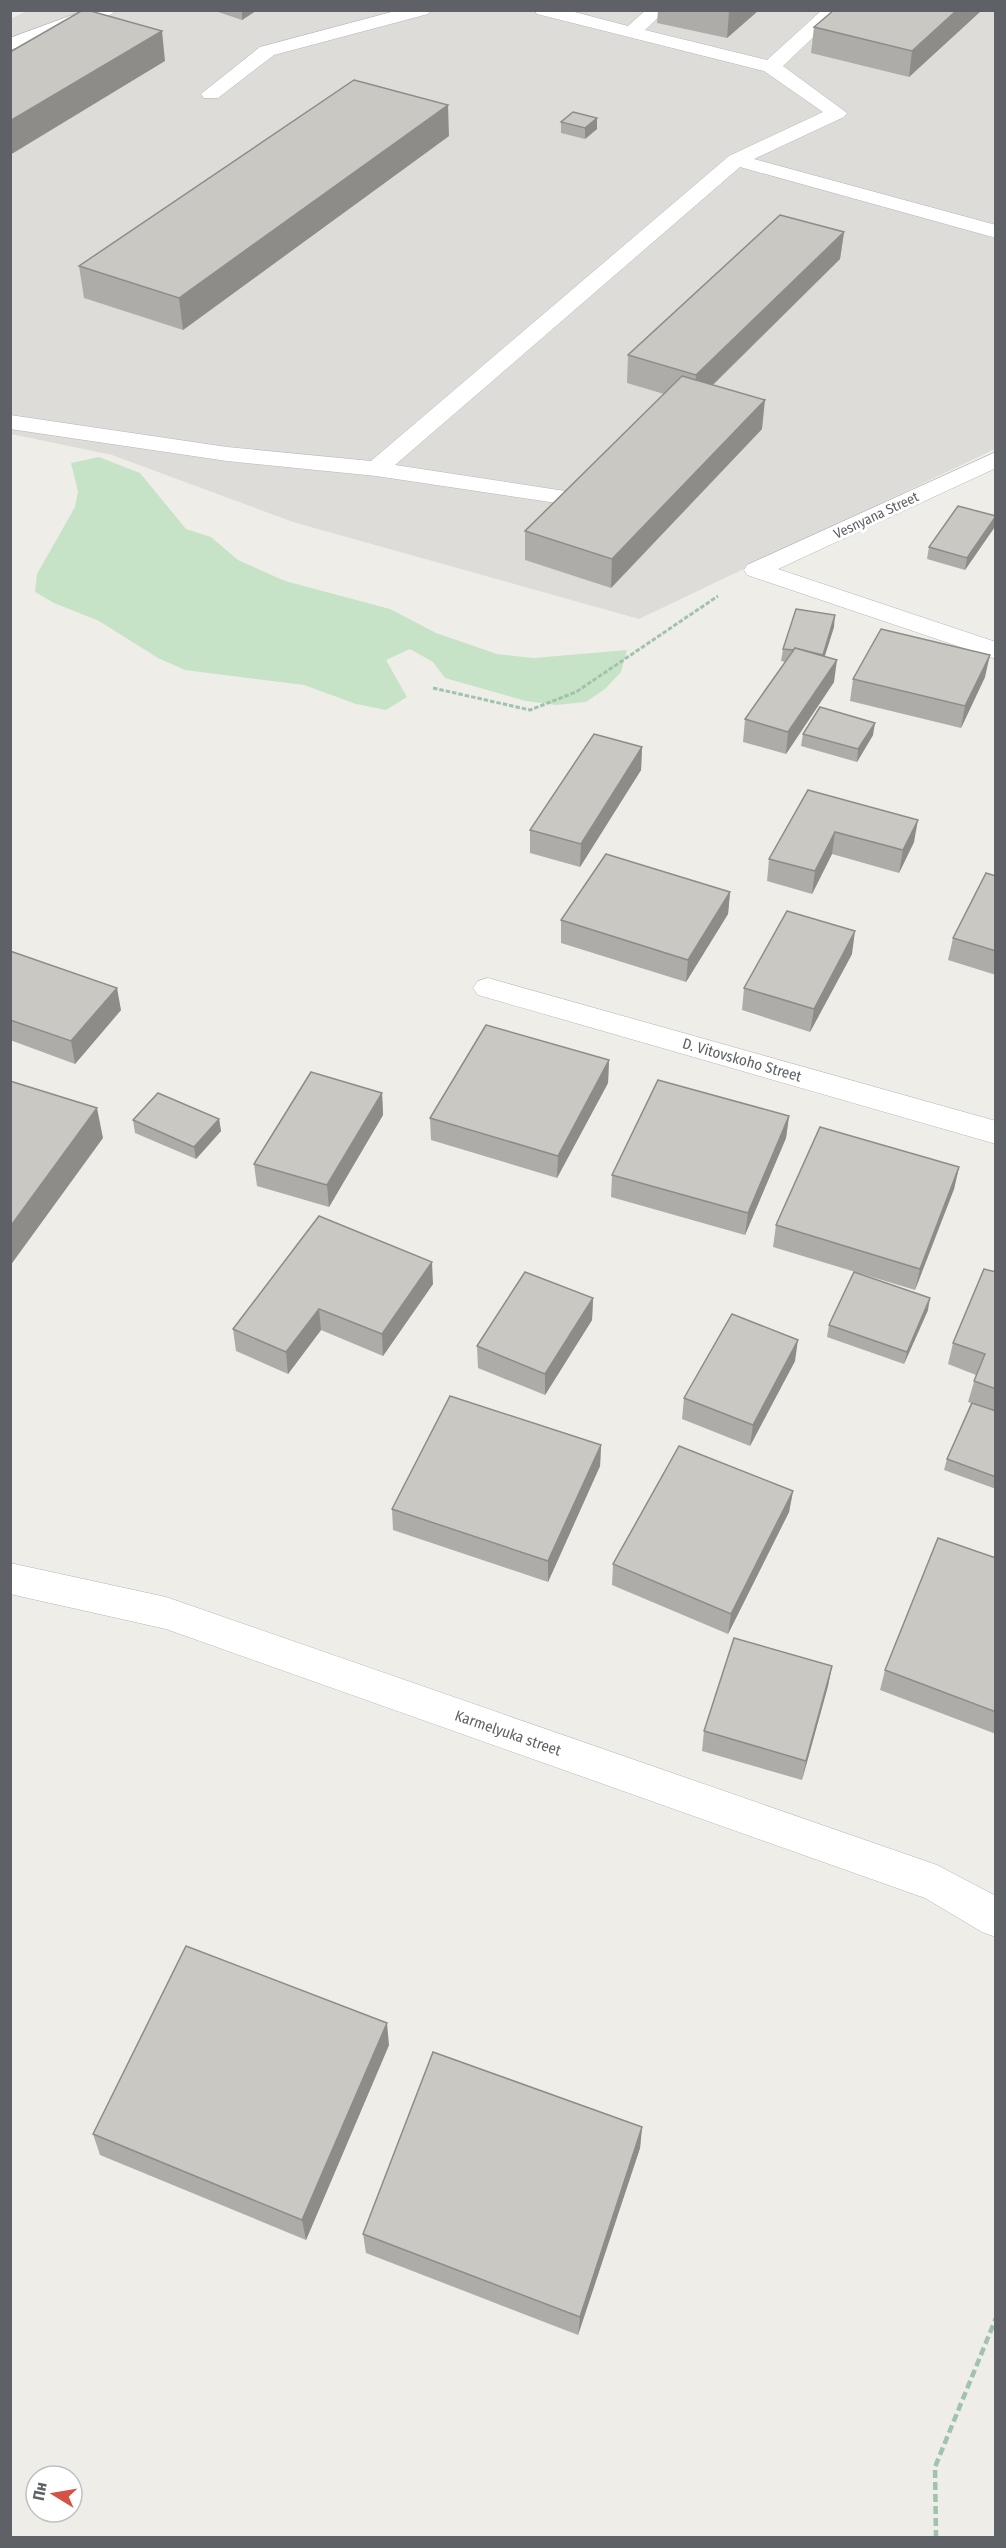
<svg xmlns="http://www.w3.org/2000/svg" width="1006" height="2548" font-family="'Fira Sans Condensed',sans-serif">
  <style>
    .industrial { fill: #dedcd9 }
    .green { fill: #c7e3c7 }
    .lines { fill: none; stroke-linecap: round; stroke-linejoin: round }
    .minor-casing { stroke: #b4b6ba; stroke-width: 1 }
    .path-far1 { stroke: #a0c3ab; stroke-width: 3; stroke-dasharray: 4.5 2; stroke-linecap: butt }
    .path { stroke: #a0c3ab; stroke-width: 4.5; stroke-dasharray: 8 4; stroke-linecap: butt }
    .minor { fill: #fff; fill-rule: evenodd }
    .wall { fill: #aeaca8 }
    .shaded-wall { fill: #8d8c88 }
    .building { fill: #cac8c3; stroke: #8d8c88; stroke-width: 1.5 }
    .labels { text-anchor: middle; stroke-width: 6; stroke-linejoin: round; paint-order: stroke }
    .far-street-label { font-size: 14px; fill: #5e6165; stroke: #fff }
    .street-label { font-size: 15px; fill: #5e6165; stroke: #fff }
  </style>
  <rect width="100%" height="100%" fill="#efede7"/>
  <path class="industrial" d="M 27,11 L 995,11 L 995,449 L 639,619 L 293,522 L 112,455 L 11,434 L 10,19 Z"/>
  <path class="green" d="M 99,457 L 140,473 L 186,529 L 211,537 L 238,560 L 285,581 L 390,609 L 436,633 L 497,654 L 533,658 L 627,650 L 621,672 L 605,689 L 586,702 L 556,705 L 526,701 L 445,678 L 433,662 L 410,649 L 386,660 L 407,697 L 386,710 L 356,704 L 304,685 L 185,670 L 158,658 L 99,621 L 54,603 L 35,592 L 37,574 L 75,507 L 78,491 L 71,463 Z"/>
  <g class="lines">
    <g class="minor-casing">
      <g id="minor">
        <path d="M 86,10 L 115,10 L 112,14 L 10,50 L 10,38 Z"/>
        <path d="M 399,10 L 431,10 L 428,14 L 274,55 L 218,98 L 204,98 L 201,94 L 260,47 Z"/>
        <path d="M 534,10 L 567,10 L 628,26 L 646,10 L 666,10 L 645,30 L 767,60 L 822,10 L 842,10 L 783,66 L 847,113 L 844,117 L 754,159 L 996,225 L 996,238 L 740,167 L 395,465 L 578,493 L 582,498 L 578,503 L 570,505 L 376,476 L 227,461 L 10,429 L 10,415 L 227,447 L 371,461 L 729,156 L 823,112 L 764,71 L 537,14 Z"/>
        <path d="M 996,452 L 996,468 L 778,569 L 996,642 L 996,659 L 747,575 L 744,570 L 747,565 Z"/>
        <path d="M 488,978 L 996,1121 L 996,1144 L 478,995 L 473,988 L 478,981 Z"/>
        <path d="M 10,1563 L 166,1597 L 937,1865 L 996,1896 L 996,1937 L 982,1932 L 925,1898 L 166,1629 L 10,1594 Z"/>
      </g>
    </g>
    <path class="path-far1" d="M 433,688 L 530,710 L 576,692 L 718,596"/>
    <path class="path" d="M 936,2538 L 935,2467 L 996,2318"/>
    <use href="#minor" class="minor"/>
  </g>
  <g class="wall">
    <path d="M 212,10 L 257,10 L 242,20 Z"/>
    <path d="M 658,10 L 759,10 L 727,38 L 657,23 Z"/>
    <path d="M 834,10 L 982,10 L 909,77 L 811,53 L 814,27 Z"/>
    <path d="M 597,118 L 597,129 L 585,139 L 561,133 L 561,122 Z"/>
    <path d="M 449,136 L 183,330 L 84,298 L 79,266 Z"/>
    <path d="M 844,232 L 840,259 L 713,385 L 762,429 L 611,588 L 525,560 L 525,531 L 664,394 L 627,383 L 628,355 Z"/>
    <path d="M 996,516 L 994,528 L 965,570 L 927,559 L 929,547 Z"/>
    <path d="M 834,627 L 825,656 L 834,682 L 786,754 L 743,742 L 745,719 L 785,662 L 781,661 L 783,649 Z"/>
    <path d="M 985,677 L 961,728 L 850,701 L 853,679 Z"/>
    <path d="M 803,734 L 873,735 L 857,762 L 801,746 Z"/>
    <path d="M 642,747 L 641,770 L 580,867 L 530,853 L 530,830 Z"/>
    <path d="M 808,790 L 914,842 L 899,873 L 832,854 L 812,894 L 767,881 L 769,859 Z"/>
    <path d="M 996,876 L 996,975 L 948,960 L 953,938 Z"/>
    <path d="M 730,892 L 728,914 L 686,982 L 561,943 L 561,920 Z"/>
    <path d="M 10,951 L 121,1010 L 75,1064 L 10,1040 Z"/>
    <path d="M 852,954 L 810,1032 L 742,1010 L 744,988 Z"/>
    <path d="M 609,1060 L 608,1083 L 557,1178 L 431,1140 L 430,1118 Z"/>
    <path d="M 382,1093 L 383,1115 L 329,1207 L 257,1186 L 254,1164 Z"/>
    <path d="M 789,1116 L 786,1138 L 745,1235 L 611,1197 L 612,1175 Z"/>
    <path d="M 219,1119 L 221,1131 L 196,1159 L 135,1133 L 133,1120 Z"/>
    <path d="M 959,1167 L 954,1189 L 915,1290 L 773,1247 L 776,1225 Z"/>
    <path d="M 319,1216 L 433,1284 L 383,1356 L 321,1330 L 288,1374 L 236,1351 L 233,1329 Z"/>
    <path d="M 996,1272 L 996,1489 L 944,1470 L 947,1459 L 971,1403 L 968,1402 L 976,1375 L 948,1364 L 953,1343 Z"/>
    <path d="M 593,1298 L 592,1320 L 545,1395 L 478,1368 L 477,1346 Z"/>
    <path d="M 928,1310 L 904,1364 L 827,1337 L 829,1325 Z"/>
    <path d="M 795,1361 L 750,1446 L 682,1419 L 684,1398 Z"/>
    <path d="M 601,1445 L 600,1466 L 548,1582 L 393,1530 L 392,1509 Z"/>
    <path d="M 793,1491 L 789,1512 L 728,1634 L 612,1585 L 613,1564 Z"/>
    <path d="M 996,1558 L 996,1734 L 880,1690 L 885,1670 Z"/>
    <path d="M 832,1666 L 828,1686 L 802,1780 L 702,1751 L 704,1731 Z"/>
    <path d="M 389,2045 L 306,2240 L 100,2155 L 93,2134 Z"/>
    <path d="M 642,2127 L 640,2148 L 578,2335 L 366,2253 L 363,2234 Z"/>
  </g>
  <g class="shaded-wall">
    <path d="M 242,10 L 257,10 L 242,20 Z"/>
    <path d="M 731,10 L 759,10 L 727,38 L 729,12 Z"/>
    <path d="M 957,10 L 982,10 L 909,77 L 912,51 Z"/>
    <path d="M 162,31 L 165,61 L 10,155 L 10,121 Z"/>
    <path d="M 448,105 L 449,136 L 183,330 L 179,298 Z"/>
    <path d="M 597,118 L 597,129 L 585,139 L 585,128 Z"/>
    <path d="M 844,232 L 840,259 L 694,403 L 696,375 Z"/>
    <path d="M 765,400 L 762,429 L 611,588 L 612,559 Z"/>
    <path d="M 996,517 L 994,528 L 965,570 L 967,558 Z"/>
    <path d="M 835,615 L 834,627 L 821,667 L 823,655 Z"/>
    <path d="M 990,655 L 985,677 L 961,728 L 965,706 Z"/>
    <path d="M 837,660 L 834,682 L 786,754 L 788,732 Z"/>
    <path d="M 875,723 L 873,735 L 857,762 L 858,749 Z"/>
    <path d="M 642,747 L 641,770 L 580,867 L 581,844 Z"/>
    <path d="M 918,820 L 914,842 L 899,873 L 903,850 Z"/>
    <path d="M 835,832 L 832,854 L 812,894 L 815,871 Z"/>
    <path d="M 730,892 L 728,914 L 686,982 L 688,960 Z"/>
    <path d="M 855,931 L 852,954 L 810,1032 L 814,1009 Z"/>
    <path d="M 117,988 L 121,1010 L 75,1064 L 71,1041 Z"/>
    <path d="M 609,1060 L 608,1083 L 557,1178 L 558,1156 Z"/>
    <path d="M 382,1093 L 383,1115 L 329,1207 L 327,1185 Z"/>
    <path d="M 97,1108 L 103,1138 L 10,1266 L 10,1227 Z"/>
    <path d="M 789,1116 L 786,1138 L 745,1235 L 748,1213 Z"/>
    <path d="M 219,1119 L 221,1131 L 196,1159 L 194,1147 Z"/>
    <path d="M 959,1167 L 954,1189 L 915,1290 L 920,1269 Z"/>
    <path d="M 432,1262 L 433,1284 L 383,1356 L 382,1334 Z"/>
    <path d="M 593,1298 L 592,1320 L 545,1395 L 545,1374 Z"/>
    <path d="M 930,1298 L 928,1310 L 904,1364 L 907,1352 Z"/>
    <path d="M 319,1309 L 321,1330 L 288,1374 L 286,1352 Z"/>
    <path d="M 798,1340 L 795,1361 L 750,1446 L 753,1425 Z"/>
    <path d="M 601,1445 L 600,1466 L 548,1582 L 548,1561 Z"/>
    <path d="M 793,1491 L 789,1512 L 728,1634 L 731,1614 Z"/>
    <path d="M 832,1666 L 828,1686 L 802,1780 L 806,1761 Z"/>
    <path d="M 387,2023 L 389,2045 L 306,2240 L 302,2220 Z"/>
    <path d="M 642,2127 L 640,2148 L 578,2335 L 580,2317 Z"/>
  </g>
  <g class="building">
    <path d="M 83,10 L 87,10 L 162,31 L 10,121 L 10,52 Z"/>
    <path d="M 834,10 L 957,10 L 912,51 L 814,27 Z"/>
    <path d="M 354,80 L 448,105 L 179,298 L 79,266 Z"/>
    <path d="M 573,112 L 597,118 L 585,128 L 561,122 Z"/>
    <path d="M 780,215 L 844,232 L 696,375 L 628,355 Z"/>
    <path d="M 682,376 L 765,400 L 612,559 L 525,531 Z"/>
    <path d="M 958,506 L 996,516 L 967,558 L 929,547 Z"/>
    <path d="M 796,609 L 835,615 L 823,655 L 795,648 L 793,650 L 783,649 Z"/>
    <path d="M 881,629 L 990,655 L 965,706 L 853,679 Z"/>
    <path d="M 795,648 L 837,660 L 788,732 L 745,719 Z"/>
    <path d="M 820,707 L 875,723 L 858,749 L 803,734 Z"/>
    <path d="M 594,734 L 642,747 L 581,844 L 530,830 Z"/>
    <path d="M 808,790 L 918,820 L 903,850 L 835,832 L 815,871 L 769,859 Z"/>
    <path d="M 606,854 L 730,892 L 688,960 L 561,920 Z"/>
    <path d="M 986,873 L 996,876 L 996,951 L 953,938 Z"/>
    <path d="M 787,911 L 855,931 L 814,1009 L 744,988 Z"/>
    <path d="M 10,951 L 117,988 L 71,1041 L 10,1020 Z"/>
    <path d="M 486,1025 L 609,1060 L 558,1156 L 430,1118 Z"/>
    <path d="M 311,1072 L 382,1093 L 327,1185 L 254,1164 Z"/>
    <path d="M 658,1080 L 789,1116 L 748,1213 L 612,1175 Z"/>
    <path d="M 10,1081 L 97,1108 L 10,1227 Z"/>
    <path d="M 158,1093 L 219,1119 L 194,1147 L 133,1120 Z"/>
    <path d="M 820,1127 L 959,1167 L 920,1269 L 776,1225 Z"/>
    <path d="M 319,1216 L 432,1262 L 382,1334 L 319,1309 L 286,1352 L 233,1329 Z"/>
    <path d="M 984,1269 L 996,1272 L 996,1389 L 974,1381 L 985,1354 L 953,1343 Z"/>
    <path d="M 525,1272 L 593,1298 L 545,1374 L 477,1346 Z"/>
    <path d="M 854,1272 L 930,1298 L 907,1352 L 829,1325 Z"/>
    <path d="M 732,1314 L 798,1340 L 753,1425 L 684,1398 Z"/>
    <path d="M 450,1396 L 601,1445 L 548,1561 L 392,1509 Z"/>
    <path d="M 972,1403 L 996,1411 L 996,1477 L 947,1459 Z"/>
    <path d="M 679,1446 L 793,1491 L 731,1614 L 613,1564 Z"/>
    <path d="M 938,1538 L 996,1558 L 996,1712 L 885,1670 Z"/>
    <path d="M 734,1638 L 832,1666 L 806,1761 L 704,1731 Z"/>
    <path d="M 186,1946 L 387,2023 L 302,2220 L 93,2134 Z"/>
    <path d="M 433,2052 L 642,2127 L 580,2317 L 363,2234 Z"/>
  </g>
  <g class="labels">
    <g class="far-street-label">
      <text transform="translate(876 515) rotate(-25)" y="5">Vesnyana Street</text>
    </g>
    <g class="street-label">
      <text transform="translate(742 1060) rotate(16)" y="5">D. Vitovskoho Street</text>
      <text transform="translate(508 1733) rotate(19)" y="5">Karmelyuka street</text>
    </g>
  </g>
  <rect width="1006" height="2548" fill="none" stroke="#5e6165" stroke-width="24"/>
  <g transform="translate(54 2494) rotate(281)"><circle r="28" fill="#ffffff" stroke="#bfc0c1" stroke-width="1.5"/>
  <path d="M0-4.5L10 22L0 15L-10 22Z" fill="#d55247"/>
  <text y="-9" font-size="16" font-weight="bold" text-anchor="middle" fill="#5e6165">Пн</text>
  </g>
</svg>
